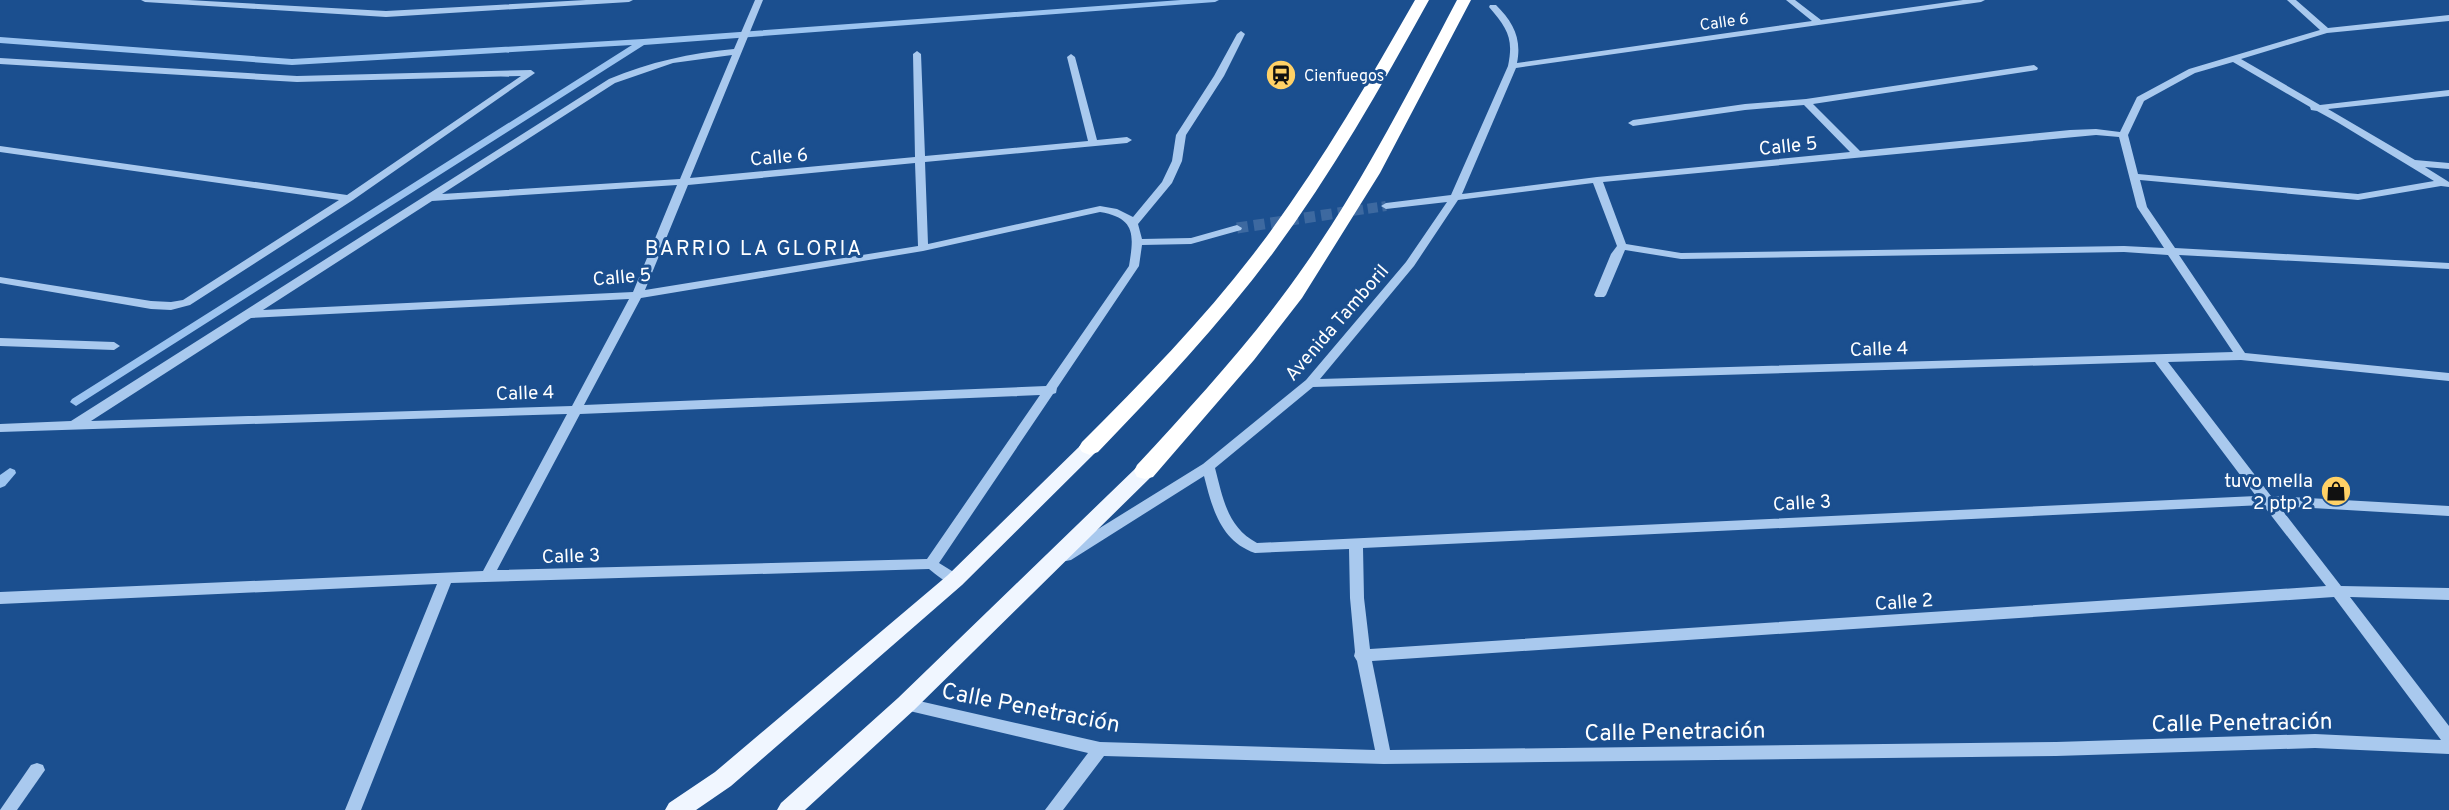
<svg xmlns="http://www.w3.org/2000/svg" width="2449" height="810" font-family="Overpass,sans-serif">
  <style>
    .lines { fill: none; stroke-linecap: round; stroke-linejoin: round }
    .stream { fill: #9cc4f0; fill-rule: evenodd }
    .minor-tunnel-far1 { stroke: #3d69a0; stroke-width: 10; stroke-dasharray: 10 4.5; stroke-linecap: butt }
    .minor-tunnel { stroke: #3d69a0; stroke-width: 11; stroke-dasharray: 11 6; stroke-linecap: butt }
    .minor { fill: #a9c9ee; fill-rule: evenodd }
    .major { fill: #f0f6ff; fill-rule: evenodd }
    .highway { fill: #fff; fill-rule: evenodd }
    .labels { text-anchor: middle; stroke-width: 6; stroke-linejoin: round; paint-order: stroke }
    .far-street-label { font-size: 16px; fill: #fff; stroke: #1b4f8f }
    .far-poi-label { font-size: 16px; fill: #fff; stroke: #1b4f8f; text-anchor: start }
    .street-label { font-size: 19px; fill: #fff; stroke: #1b4f8f }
    .poi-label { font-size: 19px; fill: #fff; stroke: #1b4f8f; text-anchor: end }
    .neighbourhood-label { font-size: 21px; letter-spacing: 2px; fill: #fff; stroke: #1b4f8f }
    .near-street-label { font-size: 23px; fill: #fff; stroke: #1b4f8f }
  </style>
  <rect width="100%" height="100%" fill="#1b4f8f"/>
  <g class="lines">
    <g class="stream">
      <path d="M 1181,0 L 1219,0 L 1215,2 L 644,45 L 76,406 L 70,402 L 72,399 L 632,45 L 292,65 L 0,43 L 0,37 L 292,59 L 643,39 Z"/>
      <path d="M 10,468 L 15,470 L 16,473 L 5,486 L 0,488 L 0,475 Z"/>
    </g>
    <path class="minor-tunnel-far1" d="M 1339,213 L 1386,206"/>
    <path class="minor-tunnel" d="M 1237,228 L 1351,211"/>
    <g class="minor">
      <path d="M 141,0 L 188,0 L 386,11 L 586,0 L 633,0 L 629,2 L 386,17 L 145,2 Z"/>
      <path d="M 755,0 L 763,0 L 690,178 L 915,157 L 913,54 L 917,51 L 921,54 L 925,156 L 1088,141 L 1067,57 L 1071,54 L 1075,57 L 1097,140 L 1127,137 L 1132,140 L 1127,143 L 925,162 L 928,244 L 1100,206 L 1117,209 L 1133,217 L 1162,182 L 1172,161 L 1176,135 L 1214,76 L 1237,34 L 1241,31 L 1245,34 L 1224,76 L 1186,135 L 1182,161 L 1172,183 L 1138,224 L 1142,239 L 1191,238 L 1237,225 L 1242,228 L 1241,230 L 1191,244 L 1142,245 L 1139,266 L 1057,388 L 1056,393 L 1053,394 L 939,563 L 960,576 L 962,580 L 960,584 C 949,587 937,575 929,569 L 451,583 L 361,810 L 345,810 L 437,584 L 0,604 L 0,592 L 483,571 L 567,414 L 0,432 L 0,424 L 71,421 L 609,79 C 650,62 690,53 734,49 ZM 732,55 L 680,179 L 442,194 L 615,83 L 673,63 ZM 915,163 L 918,246 L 645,290 L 688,185 ZM 677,185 L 633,292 L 263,310 L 432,201 ZM 1100,212 C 1136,218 1134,235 1129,266 L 1046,386 L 584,405 L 641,298 L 923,251 ZM 629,299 L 572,406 L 91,421 L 251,318 ZM 1040,395 L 927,559 L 497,570 L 580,414 Z"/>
      <path d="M 1786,0 L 1795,0 L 1821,20 L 1963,0 L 1985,0 L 1981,2 L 1516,68 L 1462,194 L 1597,177 L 1850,152 L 1804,105 L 1745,110 L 1633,126 L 1628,123 L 1633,120 L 1745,104 L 1806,99 L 2034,65 L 2038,68 L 2037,70 L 1813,104 L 1860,151 L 2070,130 L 2096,129 L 2120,132 L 2137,97 L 2189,69 L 2320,30 L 2287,0 L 2296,0 L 2328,28 L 2449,15 L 2449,21 L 2327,33 L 2241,59 L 2320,105 L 2449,90 L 2449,96 L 2328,109 L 2415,160 L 2449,163 L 2449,169 L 2425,167 L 2449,182 L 2449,187 L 2441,186 L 2358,200 L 2140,180 L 2147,207 L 2175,248 L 2449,263 L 2449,269 L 2179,255 L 2245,353 L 2449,373 L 2449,381 L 2241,360 L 2168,362 L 2271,496 L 2449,506 L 2449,516 L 2279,506 L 2341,586 L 2449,588 L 2449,600 L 2350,597 L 2449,726 L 2449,754 L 2315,748 L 2056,756 L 1384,764 L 1104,756 L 1063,810 L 1045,810 L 1088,753 L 901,709 L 898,704 L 901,699 L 906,698 L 1100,742 L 1375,750 L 1357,661 L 1354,656 L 1355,652 L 1350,598 L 1349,549 L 1255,553 C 1220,541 1212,507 1204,476 L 1071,560 L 1066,561 L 1061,560 L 1059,556 L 1061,552 L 1203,464 L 1306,380 L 1406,262 L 1447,202 L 1386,209 L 1381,206 L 1386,203 L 1451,195 L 1508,66 C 1514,38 1507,28 1489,7 L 1490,5 L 1496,5 C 1513,22 1522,38 1517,63 L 1812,21 ZM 2233,62 L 2310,107 L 2311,110 L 2317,111 L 2337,122 L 2434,181 L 2358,194 L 2138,174 L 2128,135 L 2144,101 L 2195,73 ZM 2096,135 L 2119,137 L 2137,207 L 2164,248 L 2124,246 L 1681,253 L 1626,244 L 1603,182 ZM 1593,183 L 1617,246 L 1611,254 L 1594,295 L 1596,297 L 1604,297 L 1606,295 L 1625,250 L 1681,259 L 2124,252 L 2168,255 L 2233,352 L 1320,379 L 1414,266 L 1458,200 ZM 2155,362 L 2256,496 L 1257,543 C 1227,527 1223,498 1215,468 L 1313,387 ZM 2263,505 L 2326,586 L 1370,649 L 1364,598 L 1363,548 ZM 2334,597 L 2441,740 L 2315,734 L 2056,742 L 1390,750 L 1372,661 Z"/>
      <path d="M 0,58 L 297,76 L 531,70 L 535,73 L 353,200 L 190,305 L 171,310 L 151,309 L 0,283 L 0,277 L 151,301 L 171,302 L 183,300 L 339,200 L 0,152 L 0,146 L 347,195 L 521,76 L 297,82 L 0,64 Z"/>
      <path d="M 0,338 L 114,342 L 120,346 L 114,350 L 0,346 Z"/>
      <path d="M 37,763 L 43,765 L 45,770 L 17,810 L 0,810 L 31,765 Z"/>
    </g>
    <g class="major">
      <path d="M 1090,441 L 1096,442 L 1099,447 L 1096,452 L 962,585 L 731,786 L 696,810 L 665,810 L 669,803 L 715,772 L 948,575 L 1084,442 Z"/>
      <path d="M 1145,464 L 1152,466 L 1154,471 L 1152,476 L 914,710 L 805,810 L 777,810 L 781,803 L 898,698 L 1138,466 Z"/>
    </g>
    <g class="highway">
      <path d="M 1415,0 L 1429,0 C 1381,87 1332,173 1273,253 C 1220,324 1159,389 1098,452 L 1090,455 L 1082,452 L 1079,447 L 1082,442 C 1145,379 1208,315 1261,244 C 1319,167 1367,84 1415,0 Z"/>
      <path d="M 1457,0 L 1471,0 L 1380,173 L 1302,298 L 1254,360 L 1153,477 L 1145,479 L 1137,477 L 1134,471 L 1137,465 C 1197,400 1257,335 1307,262 C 1364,180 1410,89 1457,0 Z"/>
    </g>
  </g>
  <defs>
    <g id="station-disc" transform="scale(1.575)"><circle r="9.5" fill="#ffd166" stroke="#1b4f8f"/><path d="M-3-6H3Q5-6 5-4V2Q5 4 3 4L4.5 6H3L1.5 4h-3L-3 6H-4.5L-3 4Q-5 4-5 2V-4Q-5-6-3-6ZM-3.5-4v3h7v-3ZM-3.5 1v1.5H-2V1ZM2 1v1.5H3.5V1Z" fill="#111"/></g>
    <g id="shop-disc" transform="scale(1.575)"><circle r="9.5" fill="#ffd166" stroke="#1b4f8f"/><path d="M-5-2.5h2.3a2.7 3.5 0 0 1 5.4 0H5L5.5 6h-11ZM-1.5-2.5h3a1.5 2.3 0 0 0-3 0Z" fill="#111"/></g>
  </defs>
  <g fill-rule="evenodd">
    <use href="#station-disc" x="1281" y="75"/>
    <use href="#shop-disc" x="2336" y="491"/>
  </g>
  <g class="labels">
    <g class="far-street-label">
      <text transform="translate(1724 21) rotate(-8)" y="6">Calle 6</text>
    </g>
    <g class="far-poi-label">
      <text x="1304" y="81">Cienfuegos</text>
    </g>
    <g class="street-label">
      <text transform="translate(1788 145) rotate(-6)" y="7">Calle 5</text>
      <text transform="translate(779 156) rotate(-5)" y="7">Calle 6</text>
      <text transform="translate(622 276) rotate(-5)" y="7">Calle 5</text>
      <text transform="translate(1336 322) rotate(-49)" y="7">Avenida Tamboril</text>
      <text transform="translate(1879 348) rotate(-2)" y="7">Calle 4</text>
      <text transform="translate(525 392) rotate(-2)" y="7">Calle 4</text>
      <text transform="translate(1802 502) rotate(-3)" y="7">Calle 3</text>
      <text transform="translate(571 555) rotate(-2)" y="7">Calle 3</text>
      <text transform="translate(1904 601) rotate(-4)" y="7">Calle 2</text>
    </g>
    <g class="poi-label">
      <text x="2313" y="487">tuvo mella<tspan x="2313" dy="22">2 ptp 2</tspan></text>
    </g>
    <g class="neighbourhood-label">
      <text x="754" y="255">BARRIO LA GLORIA</text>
    </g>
    <g class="near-street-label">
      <text transform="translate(1031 707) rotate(11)" y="8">Calle Penetración</text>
      <text transform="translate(2242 722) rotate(-1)" y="8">Calle Penetración</text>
      <text transform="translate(1675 731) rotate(-1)" y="8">Calle Penetración</text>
    </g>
  </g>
</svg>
